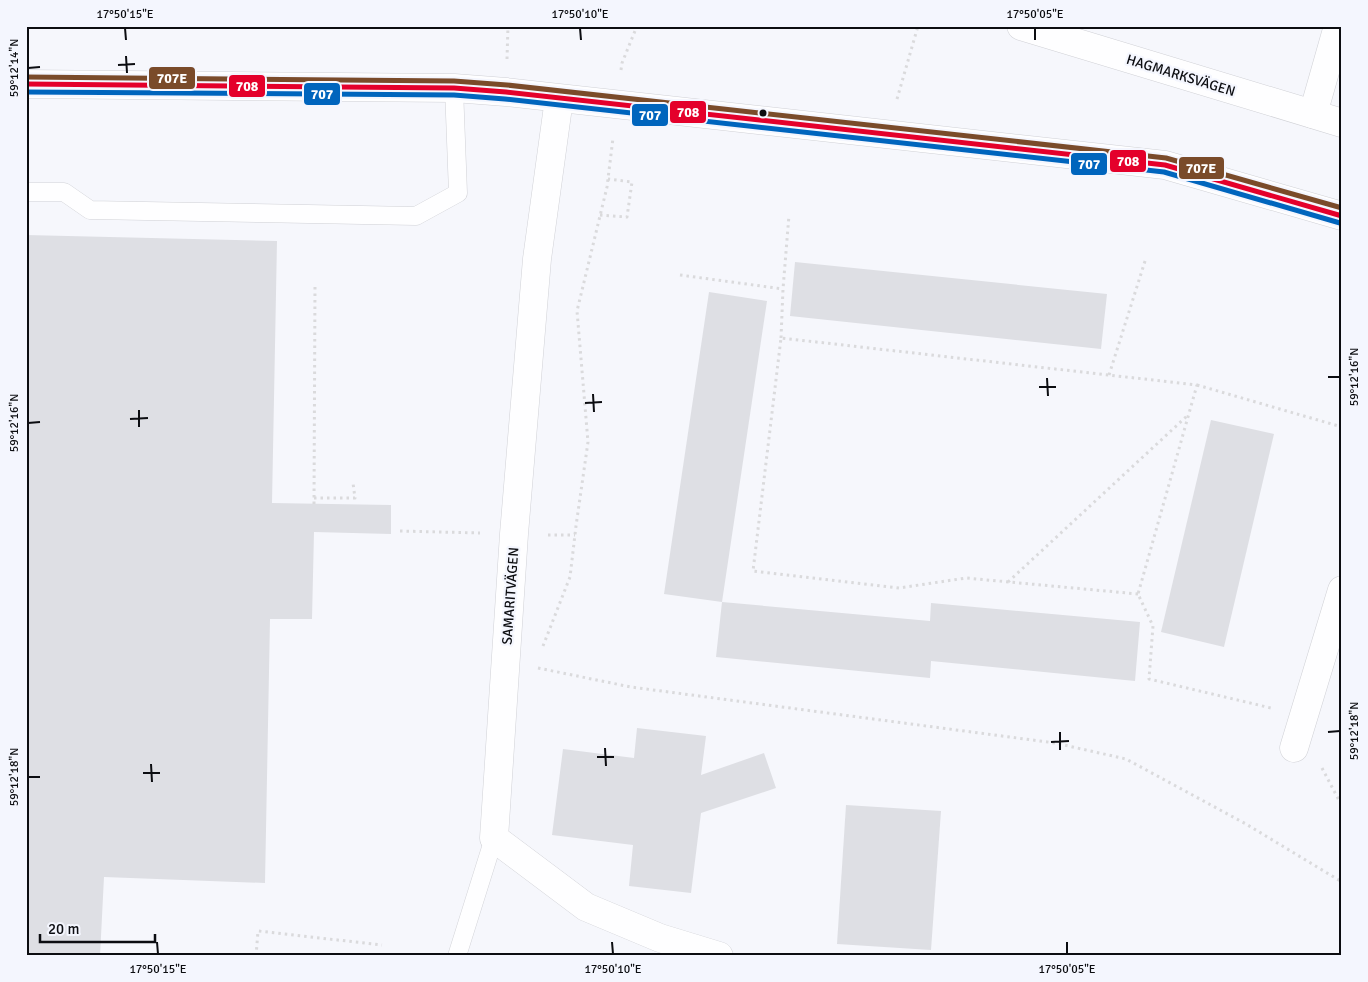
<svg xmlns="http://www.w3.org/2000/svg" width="1368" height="982" font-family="Signika,sans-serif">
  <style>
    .building { fill: #dedfe4 }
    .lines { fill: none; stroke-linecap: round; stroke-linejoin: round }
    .service-casing { stroke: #d0d1d6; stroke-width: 19 }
    .minor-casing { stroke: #d0d1d6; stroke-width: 29 }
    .path { stroke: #dadadc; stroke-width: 3; stroke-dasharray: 2.5 4; stroke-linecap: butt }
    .service { stroke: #fefeff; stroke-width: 18 }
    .minor { stroke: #fefeff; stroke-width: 28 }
    .bus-1-casing { stroke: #f4f6fe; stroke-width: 9 }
    .bus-2-casing { stroke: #f4f6fe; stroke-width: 9 }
    .bus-3-casing { stroke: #f4f6fe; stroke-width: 9 }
    .bus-1 { stroke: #e4002b; stroke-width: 5 }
    .bus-2 { stroke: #0065bd; stroke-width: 5 }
    .bus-3 { stroke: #7a4b2a; stroke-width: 5 }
    .ticks { fill: none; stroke: #0c0d11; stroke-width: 2 }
    .bus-dot { fill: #0c0d11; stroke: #f4f6fe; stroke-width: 2 }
    .labels { text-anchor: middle; stroke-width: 4.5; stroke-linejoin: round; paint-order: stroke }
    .street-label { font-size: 14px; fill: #0c0d11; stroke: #f4f6fe }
    .line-badge { stroke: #f4f6fe; stroke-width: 2 }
    .badge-label { font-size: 14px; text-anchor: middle; font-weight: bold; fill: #fff }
    .neatline { fill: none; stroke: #0c0d11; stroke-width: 2 }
    .ticks-label { font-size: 12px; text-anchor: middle; fill: #0c0d11 }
  </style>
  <rect width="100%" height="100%" fill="#f6f7fc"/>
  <g class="building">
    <path d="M 26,235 L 277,241 L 272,503 L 391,505 L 391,534 L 314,532 L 312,619 L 270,619 L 265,883 L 104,877 L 100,956 L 26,956 Z"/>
    <path d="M 795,262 L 1107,294 L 1101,349 L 790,316 Z"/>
    <path d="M 709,292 L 767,301 L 722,602 L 664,594 Z"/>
    <path d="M 1211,420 L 1274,434 L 1224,647 L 1161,632 Z"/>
    <path d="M 722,602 L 930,621 L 931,603 L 1140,622 L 1135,681 L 931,661 L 930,678 L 716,657 Z"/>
    <path d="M 637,728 L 706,736 L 701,775 L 764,753 L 776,788 L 701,813 L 691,893 L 629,886 L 633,845 L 552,835 L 563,749 L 634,758 Z"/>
    <path d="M 846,805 L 941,811 L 931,950 L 837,944 Z"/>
  </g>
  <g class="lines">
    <g class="service-casing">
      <g id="service">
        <path d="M 26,192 L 64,192 L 90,210 L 416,216 L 458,193 L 454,88"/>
        <path d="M 457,956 L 494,838"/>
      </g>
    </g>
    <g class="minor-casing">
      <g id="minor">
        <path d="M 1021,26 L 1342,123"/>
        <path d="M 26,84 L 454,88 L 506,92 L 1165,165 L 1342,216"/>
        <path d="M 559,99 L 537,259 L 514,534 L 494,838 L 586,907 L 660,938 L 719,956"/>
        <path d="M 1313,114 L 1338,26"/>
        <path d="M 1294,748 L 1342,590"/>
      </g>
    </g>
    <g class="path">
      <path d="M 507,59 L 508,26"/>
      <path d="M 621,70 L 622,63 L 637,26"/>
      <path d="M 897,99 L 918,26"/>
      <path d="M 600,215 L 627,217 L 632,182 L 608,179"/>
      <path d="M 680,275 L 783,289"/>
      <path d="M 781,338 L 783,289 L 789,215"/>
      <path d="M 1109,375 L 1146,258"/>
      <path d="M 1197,385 L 1342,427"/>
      <path d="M 314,498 L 355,498 L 353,483"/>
      <path d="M 314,504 L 315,284"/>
      <path d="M 400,531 L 480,533"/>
      <path d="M 548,535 L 575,535"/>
      <path d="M 1008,582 L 1187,416"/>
      <path d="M 1138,594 L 966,578 L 899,588 L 753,571 L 781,338 L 1197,385 L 1138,594 L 1153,626 L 1149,679 L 1271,708"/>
      <path d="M 543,646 L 570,577 L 576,526 L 588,442 L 577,311 L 607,187 L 613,138"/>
      <path d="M 538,668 L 631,687 L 1055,743 L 1126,759 L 1246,824 L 1342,882"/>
      <path d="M 1322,768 L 1342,806"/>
      <path d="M 256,956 L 258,931 L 382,945"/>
    </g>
    <use href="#service" class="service"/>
    <use href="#minor" class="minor"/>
    <g class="bus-1-casing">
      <path id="bus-1" d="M 26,84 L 454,88 L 506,92 L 1165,165 L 1342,216"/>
    </g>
    <g class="bus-2-casing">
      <path id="bus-2" d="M 26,92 L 454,95 L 505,99 L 1164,172 L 1340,223"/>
    </g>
    <g class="bus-3-casing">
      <path id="bus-3" d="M 26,77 L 454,81 L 507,85 L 1166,158 L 1342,208"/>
    </g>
    <use href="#bus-1" class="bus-1"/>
    <use href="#bus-2" class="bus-2"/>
    <use href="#bus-3" class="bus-3"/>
  </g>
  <path class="ticks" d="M 125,28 L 126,40M 580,28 L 581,40M 1035,28 L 1035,40M 126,56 L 127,73M 118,65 L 135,64M 28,68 L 40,67M 1328,377 L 1340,377M 1047,378 L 1048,396M 1039,387 L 1056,387M 593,394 L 594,412M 585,403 L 602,402M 139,410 L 139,427M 130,419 L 148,418M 28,423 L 40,422M 1060,732 L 1060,750M 1328,732 L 1340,731M 1051,742 L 1069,741M 605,748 L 606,766M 597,757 L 614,757M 151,764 L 152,782M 143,773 L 160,773M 28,777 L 40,777M 157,942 L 158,954M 612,942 L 613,954M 1067,942 L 1067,954"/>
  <circle class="bus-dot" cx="763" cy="113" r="4.5"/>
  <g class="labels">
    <g class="street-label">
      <text transform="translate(1181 75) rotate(17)" y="5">HAGMARKSVÄGEN</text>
      <text transform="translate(510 596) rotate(-86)" y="5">SAMARITVÄGEN</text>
    </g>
  </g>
  <g class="line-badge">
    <rect x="148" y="66" width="48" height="24" rx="5" fill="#7a4b2a"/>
    <rect x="228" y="74" width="38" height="24" rx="5" fill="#e4002b"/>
    <rect x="303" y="82" width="38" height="24" rx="5" fill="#0065bd"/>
    <rect x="669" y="100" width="38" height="24" rx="5" fill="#e4002b"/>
    <rect x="631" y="103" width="38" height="24" rx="5" fill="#0065bd"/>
    <rect x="1109" y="149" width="38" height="24" rx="5" fill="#e4002b"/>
    <rect x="1070" y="152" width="38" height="24" rx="5" fill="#0065bd"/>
    <rect x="1178" y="156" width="47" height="24" rx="5" fill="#7a4b2a"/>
  </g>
  <g class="badge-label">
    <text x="172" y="83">707E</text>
    <text x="247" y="91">708</text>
    <text x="322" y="99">707</text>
    <text x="688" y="117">708</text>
    <text x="650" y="120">707</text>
    <text x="1128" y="166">708</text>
    <text x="1089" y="169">707</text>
    <text x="1201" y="173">707E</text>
  </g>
  <rect width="1368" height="982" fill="none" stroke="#f4f6fe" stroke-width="55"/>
  <path d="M40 934v8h115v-8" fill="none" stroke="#0c0d11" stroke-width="2.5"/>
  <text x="48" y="934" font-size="15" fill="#0c0d11" stroke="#f4f6fe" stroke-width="4" paint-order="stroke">20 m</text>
  <rect x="28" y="28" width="1312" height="926" class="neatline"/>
  <g class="ticks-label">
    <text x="125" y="18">17°50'15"E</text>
    <text x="580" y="18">17°50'10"E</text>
    <text x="1035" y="18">17°50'05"E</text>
    <text transform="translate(14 68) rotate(-90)" y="4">59°12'14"N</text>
    <text transform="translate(1354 377) rotate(-90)" y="4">59°12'16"N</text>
    <text transform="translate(14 423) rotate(-90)" y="4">59°12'16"N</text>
    <text transform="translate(1354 731) rotate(-90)" y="4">59°12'18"N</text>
    <text transform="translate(14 777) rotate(-90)" y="4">59°12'18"N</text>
    <text x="158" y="973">17°50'15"E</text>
    <text x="613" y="973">17°50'10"E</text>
    <text x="1067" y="973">17°50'05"E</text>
  </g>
</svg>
